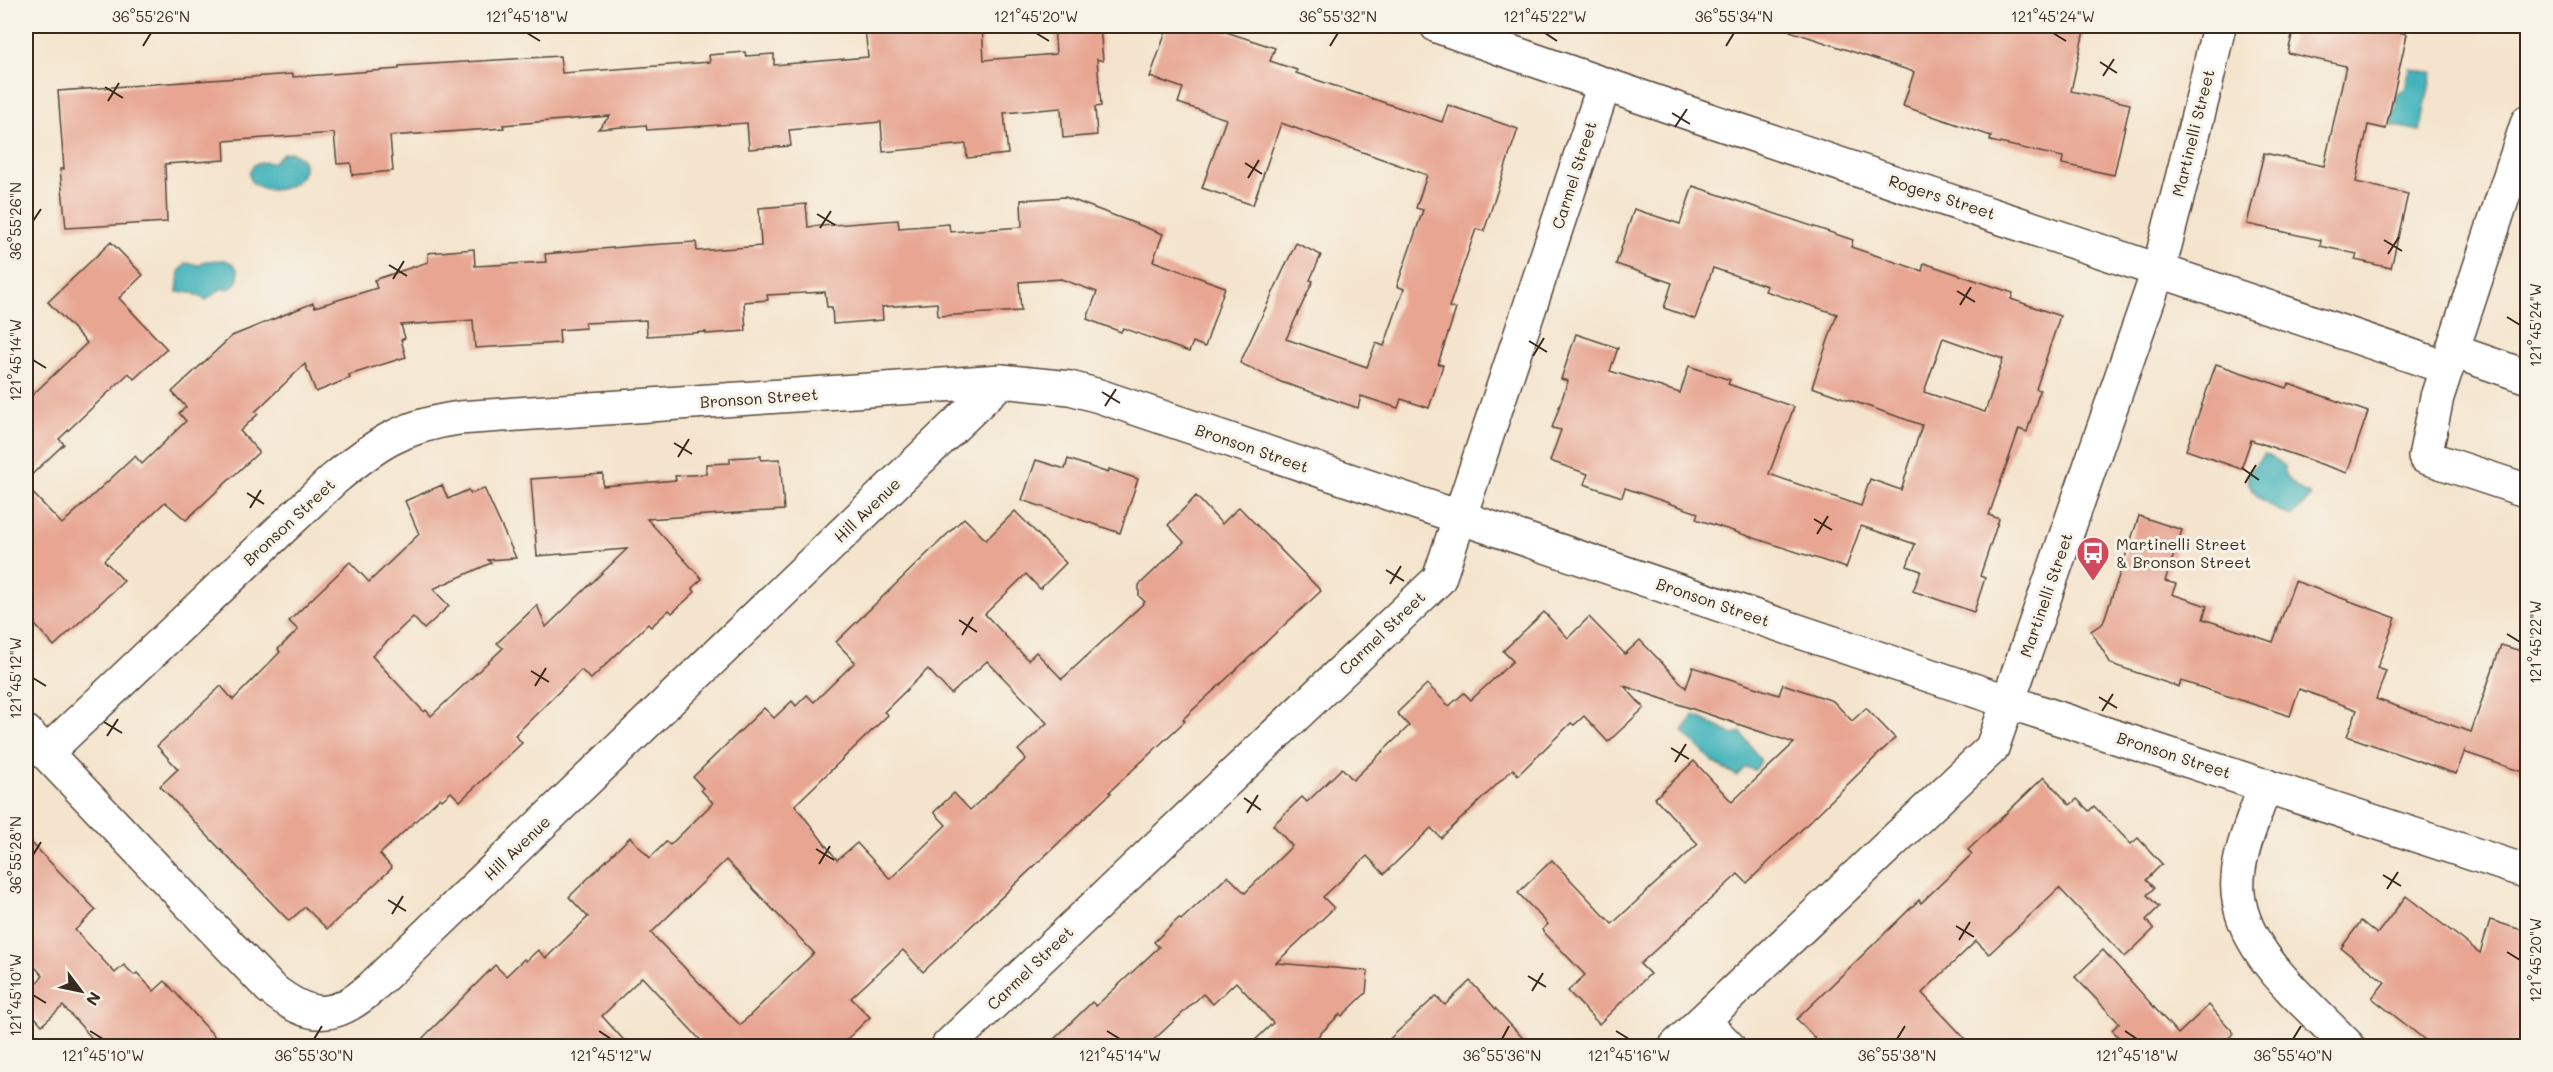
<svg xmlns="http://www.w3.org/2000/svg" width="2553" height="1072" font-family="Mali,sans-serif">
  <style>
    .water { fill: #43b3bb; stroke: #3f6e6c; stroke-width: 1.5 }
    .building { fill: #e7a592; fill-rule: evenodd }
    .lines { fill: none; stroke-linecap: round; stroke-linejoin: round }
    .minor-casing { stroke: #574638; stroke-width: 36 }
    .minor { stroke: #fff; stroke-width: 33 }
    .ticks { fill: none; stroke: #3b2a1e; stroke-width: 2 }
    .labels { text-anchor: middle; stroke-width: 6; stroke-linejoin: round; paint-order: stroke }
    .street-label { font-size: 16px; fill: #3b2a1e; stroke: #f7f3e8 }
    .poi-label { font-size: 16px; fill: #3b2a1e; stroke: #f7f3e8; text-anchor: start }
    .neatline { fill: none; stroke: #3b2a1e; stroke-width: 2 }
    .ticks-label { font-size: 15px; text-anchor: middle; fill: #3b2a1e }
  </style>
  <rect width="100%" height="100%" fill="#f7f3e8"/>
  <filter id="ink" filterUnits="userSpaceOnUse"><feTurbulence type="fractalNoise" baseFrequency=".0167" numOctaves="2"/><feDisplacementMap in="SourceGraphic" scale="12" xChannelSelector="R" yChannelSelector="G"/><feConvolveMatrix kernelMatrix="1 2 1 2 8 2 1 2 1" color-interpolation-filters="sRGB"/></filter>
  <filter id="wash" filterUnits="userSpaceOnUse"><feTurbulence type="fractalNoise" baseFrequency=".008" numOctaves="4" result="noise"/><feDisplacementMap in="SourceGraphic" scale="24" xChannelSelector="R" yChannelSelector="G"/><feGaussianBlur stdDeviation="1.35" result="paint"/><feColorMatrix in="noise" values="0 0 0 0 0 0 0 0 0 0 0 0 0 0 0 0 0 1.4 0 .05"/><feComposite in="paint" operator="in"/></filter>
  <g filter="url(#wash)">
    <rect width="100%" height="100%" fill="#f4e4cd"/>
    <g class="water">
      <path d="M 2410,68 L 2432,73 L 2420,131 L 2391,125 L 2398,93 L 2405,89 Z"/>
      <path d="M 291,152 C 328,166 279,208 251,181 L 249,174 C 253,160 262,163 274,162 L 283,153 Z"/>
      <path d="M 225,260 C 240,266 243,277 231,288 L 221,289 L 206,300 L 193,293 L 177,292 L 179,272 L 186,263 L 200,265 L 205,261 Z"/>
      <path d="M 2264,454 L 2284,465 L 2284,473 C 2292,483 2299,491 2311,496 L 2293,516 C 2273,510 2249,497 2247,474 Z"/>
      <path d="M 1694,715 L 1732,734 L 1741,732 L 1761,761 L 1755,770 L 1745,767 L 1737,776 L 1713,762 L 1683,732 Z"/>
    </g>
    <g id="blocks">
      <g class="building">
        <path d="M 902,26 L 908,26 L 909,30 L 982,26 L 984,60 L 1056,54 L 1054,26 L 1100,26 L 1103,61 L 1097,59 L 1101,106 L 1095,107 L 1097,135 L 1063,138 L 1061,108 L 1004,113 L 1008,154 L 967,158 L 966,144 L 883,152 L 881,122 L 789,130 L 791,146 L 749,149 L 747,123 L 647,130 L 646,125 L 598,129 L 610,116 L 503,125 L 504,128 L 390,136 L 393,171 L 352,175 L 351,163 L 337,164 L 334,133 L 224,141 L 225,160 L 165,164 L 167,222 L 66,228 L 60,169 L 64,169 L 58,91 L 293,74 L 293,77 L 399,69 L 399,66 L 560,56 L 562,73 L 710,62 L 709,55 L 745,52 L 746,56 L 774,54 L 774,65 L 868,57 L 865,29 Z"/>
        <path d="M 1168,26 L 1208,26 L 1275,48 L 1270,61 L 1297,70 L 1296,73 L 1442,122 L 1448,105 L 1518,129 L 1484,231 L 1476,229 L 1449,307 L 1456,309 L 1438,364 L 1443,365 L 1429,408 L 1401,399 L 1398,408 L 1361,396 L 1358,408 L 1281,382 L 1240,363 L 1296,243 L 1321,255 L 1310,280 L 1313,281 L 1286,339 L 1367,367 L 1376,343 L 1384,346 L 1404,289 L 1397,286 L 1423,210 L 1416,208 L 1427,175 L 1281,123 L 1253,205 L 1202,188 L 1226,119 L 1178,103 L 1183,88 L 1150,77 Z"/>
        <path d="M 1791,26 L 2085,26 L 2071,91 L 2130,104 L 2114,175 L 2062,164 L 2063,157 L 1990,141 L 1991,136 L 1903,106 L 1914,72 L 1790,31 Z"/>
        <path d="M 2294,26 L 2370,26 L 2407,34 L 2386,129 L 2368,125 L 2356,182 L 2408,194 L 2391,268 L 2355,260 L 2357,254 L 2320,246 L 2321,240 L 2247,224 L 2264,153 L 2324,166 L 2346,66 L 2288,53 Z"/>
        <path d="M 1693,186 L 1853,240 L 1851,247 L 1922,271 L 1924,263 L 2013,293 L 2011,299 L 2060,316 L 2036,389 L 2040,390 L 2027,432 L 2019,429 L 1989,515 L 1999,519 L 1980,576 L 1985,578 L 1974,612 L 1913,591 L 1921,571 L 1907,566 L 1915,544 L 1861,526 L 1846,568 L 1696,519 L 1698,513 L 1625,488 L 1622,497 L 1584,484 L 1588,474 L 1550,461 L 1561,430 L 1552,428 L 1568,381 L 1561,379 L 1576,334 L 1618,348 L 1610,371 L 1680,393 L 1689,366 L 1730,380 L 1728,384 L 1794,407 L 1769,474 L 1861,506 L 1870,479 L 1901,490 L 1922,425 L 1812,387 L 1837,314 L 1765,291 L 1767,286 L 1713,268 L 1695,319 L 1664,308 L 1672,283 L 1616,264 L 1634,209 L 1680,224 ZM 1943,338 L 2003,359 L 1985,412 L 1924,392 Z"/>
        <path d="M 1065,197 L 1163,234 L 1153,261 L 1225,287 L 1205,347 L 1193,342 L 1189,352 L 1123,328 L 1121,332 L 1087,319 L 1097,292 L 1061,279 L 1019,282 L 1021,311 L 938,316 L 937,303 L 882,307 L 883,320 L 833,324 L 832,307 L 827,307 L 825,292 L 767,295 L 768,300 L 744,302 L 746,331 L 706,334 L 706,332 L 647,336 L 646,320 L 585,323 L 586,328 L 559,330 L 560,343 L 475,348 L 473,320 L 401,325 L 405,338 L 401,340 L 406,357 L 349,375 L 350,378 L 316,392 L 305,364 L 255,412 L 258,414 L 240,431 L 259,452 L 186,520 L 165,502 L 104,560 L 124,581 L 54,646 L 26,615 L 26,486 L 62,524 L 135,456 L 142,464 L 186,421 L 179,413 L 186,407 L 172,392 L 232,336 L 313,303 L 315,307 L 377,288 L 374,280 L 428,262 L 428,253 L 474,249 L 475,266 L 546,262 L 545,254 L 646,245 L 696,242 L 697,251 L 761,246 L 759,208 L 806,204 L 808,227 L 898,220 L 899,228 L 949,224 L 950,232 L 1022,227 L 1021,200 Z"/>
        <path d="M 111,242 L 143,275 L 119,298 L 167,349 L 134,379 L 129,373 L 59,439 L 64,444 L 26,480 L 26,401 L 87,343 L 48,302 Z"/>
        <path d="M 2216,364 L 2287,388 L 2289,384 L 2368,412 L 2347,473 L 2251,440 L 2241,469 L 2186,450 Z"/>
        <path d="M 761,456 L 761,460 L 780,459 L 784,510 L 647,519 L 702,579 L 692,588 L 695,592 L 672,613 L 669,610 L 651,627 L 648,624 L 591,679 L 581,670 L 515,735 L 522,743 L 460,801 L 451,792 L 442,800 L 440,798 L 380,854 L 392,868 L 327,929 L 305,907 L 289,921 L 160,786 L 178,769 L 157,746 L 221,686 L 233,700 L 280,652 L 278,649 L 298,630 L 289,621 L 350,562 L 369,582 L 419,534 L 405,501 L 442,485 L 448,499 L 468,490 L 471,494 L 484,488 L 516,558 L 488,560 L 491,563 L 433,589 L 449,606 L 424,629 L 413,617 L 372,656 L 424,712 L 426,710 L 431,716 L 503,648 L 497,643 L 537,605 L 546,627 L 627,549 L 537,556 L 531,479 L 603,474 L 603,486 L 676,480 L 675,476 L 706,474 L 706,464 L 730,463 L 730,458 Z"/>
        <path d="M 1068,459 L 1108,473 L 1109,469 L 1138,479 L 1120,533 L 1022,500 L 1036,460 L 1065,469 Z"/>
        <path d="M 1196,496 L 1222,524 L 1239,507 L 1321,591 L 1183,719 L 1185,721 L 1109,792 L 1111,793 L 923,972 L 903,950 L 851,998 L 870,1017 L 839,1047 L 707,1047 L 642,977 L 602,1016 L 630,1047 L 414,1047 L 495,965 L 506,976 L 524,959 L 526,961 L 538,950 L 546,958 L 588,917 L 569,897 L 630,837 L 650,858 L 666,842 L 670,845 L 713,803 L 701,790 L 703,788 L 693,777 L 764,708 L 774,718 L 792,701 L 796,706 L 807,695 L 814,702 L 855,662 L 836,642 L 964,518 L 986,540 L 1015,511 L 1066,563 L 1040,589 L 1026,574 L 985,614 L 1028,660 L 1036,652 L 1062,679 L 1145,602 L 1139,596 L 1139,585 L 1184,542 L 1168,525 ZM 987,661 L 1047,723 L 1018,750 L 1026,759 L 970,810 L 954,793 L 934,812 L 946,825 L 890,879 L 857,843 L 837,860 L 795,805 L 888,715 L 884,712 L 928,669 L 951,694 ZM 726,860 L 814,953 L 740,1025 L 651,933 Z"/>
        <path d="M 2139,516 L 2182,530 L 2165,581 L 2176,584 L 2172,594 L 2207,606 L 2203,619 L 2273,642 L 2295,581 L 2396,618 L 2377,668 L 2386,671 L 2376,699 L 2471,732 L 2501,645 L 2528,653 L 2528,774 L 2464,752 L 2466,748 L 2456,774 L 2347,736 L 2357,710 L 2299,689 L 2290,716 L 2181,681 L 2179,687 L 2111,664 L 2091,631 L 2103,623 Z"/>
        <path d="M 1544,612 L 1568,638 L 1589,617 L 1625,654 L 1640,640 L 1686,688 L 1693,667 L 1779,695 L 1783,684 L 1833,701 L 1852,721 L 1866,708 L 1895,738 L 1747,883 L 1738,874 L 1640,964 L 1650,974 L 1599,1024 L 1568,991 L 1585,975 L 1542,930 L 1548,924 L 1518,893 L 1552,860 L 1612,924 L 1698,844 L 1655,798 L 1694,761 L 1732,802 L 1794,743 L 1624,686 L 1644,708 L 1608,742 L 1584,716 L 1574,725 L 1571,723 L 1518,775 L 1513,769 L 1441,838 L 1431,828 L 1384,874 L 1367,856 L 1323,897 L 1334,908 L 1276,963 L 1368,971 L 1366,993 L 1342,1016 L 1340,1014 L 1307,1047 L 1248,1047 L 1273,1023 L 1236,982 L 1213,1004 L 1203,994 L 1146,1047 L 1046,1047 L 1092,1002 L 1096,1006 L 1159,947 L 1154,942 L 1179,918 L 1181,920 L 1228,876 L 1245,893 L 1292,846 L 1273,825 L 1302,797 L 1307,802 L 1342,768 L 1353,780 L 1409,726 L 1397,713 L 1427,684 L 1449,706 L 1464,693 L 1471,700 L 1513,661 L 1503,651 Z"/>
        <path d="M 2044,777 L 2070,805 L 2077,799 L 2089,811 L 2094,806 L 2131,844 L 2138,838 L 2162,864 L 2146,880 L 2154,888 L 2147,895 L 2159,907 L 2146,920 L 2154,929 L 2125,957 L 2059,888 L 1989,954 L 1976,941 L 1922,993 L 1973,1047 L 1823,1047 L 1797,1019 L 1919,900 L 1921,903 L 1972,854 L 1968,850 Z"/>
        <path d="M 26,837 L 96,910 L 75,930 L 115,973 L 124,965 L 134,975 L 137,973 L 154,991 L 165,981 L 224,1047 L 100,1047 L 63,1006 L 42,1025 L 26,1007 L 26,993 L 43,976 L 26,957 Z"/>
        <path d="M 2406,896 L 2480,953 L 2490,920 L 2528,932 L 2528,1047 L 2434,1047 L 2372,998 L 2385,982 L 2341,948 L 2361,921 L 2377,934 Z"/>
        <path d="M 2103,950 L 2178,1034 L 2209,1005 L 2234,1033 L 2219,1047 L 2127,1047 L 2112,1030 L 2119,1023 L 2075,977 Z"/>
        <path d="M 1470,981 L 1531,1047 L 1381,1047 L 1436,996 L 1445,1005 Z"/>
      </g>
    </g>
  </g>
  <g filter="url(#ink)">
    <use href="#blocks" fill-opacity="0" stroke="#574638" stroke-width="1.5"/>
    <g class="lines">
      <g class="minor-casing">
        <g id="minor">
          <path d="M 1437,26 C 1772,145 2111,252 2447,368"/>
          <path d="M 2528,121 L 2437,397 L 2425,457 L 2528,491"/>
          <path d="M 2453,351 L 2528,377"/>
          <path d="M 26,732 L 270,988 C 309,1019 333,1022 371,988 L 1001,381"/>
          <path d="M 46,753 L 333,480 C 376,444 402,426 459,418 L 1001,381 L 1070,388 L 1099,396 L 2009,702 L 2528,872"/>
          <path d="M 2265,785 C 2256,815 2240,847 2238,878 C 2232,945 2306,1002 2348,1046"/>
          <path d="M 1703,1021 L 1728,1046"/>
          <path d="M 948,1046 L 1439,579 L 1604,85"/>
          <path d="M 1676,1046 L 1992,748 L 2159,269 L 2204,92 L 2219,26"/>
        </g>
      </g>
      <use href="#minor" class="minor"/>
    </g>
  </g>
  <path class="ticks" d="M 527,33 L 540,41M 1036,33 L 1049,41M 1545,33 L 1557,41M 2053,33 L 2066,41M 143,46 L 151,33M 1330,46 L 1338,33M 1726,46 L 1734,33M 2100,62 L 2117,73M 2103,76 L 2114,59M 105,87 L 123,98M 108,101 L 119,83M 1672,113 L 1690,124M 1675,127 L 1687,109M 1245,163 L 1262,174M 1248,178 L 1259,160M 817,214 L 835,225M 33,221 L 41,209M 820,228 L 831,211M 2384,240 L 2402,251M 2388,254 L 2399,237M 389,265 L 407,276M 393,279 L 404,261M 1957,291 L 1975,302M 1960,305 L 1971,287M 2507,317 L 2520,325M 1529,341 L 1547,352M 1533,356 L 1544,338M 33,360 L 46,368M 1102,392 L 1120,403M 1105,406 L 1116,389M 674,443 L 692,454M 678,457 L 689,439M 2242,468 L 2259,480M 2245,483 L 2256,465M 247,493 L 264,504M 250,508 L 261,490M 1814,519 L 1832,530M 1817,534 L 1828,516M 1386,570 L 1404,581M 1390,584 L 1401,566M 959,620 L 977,632M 2507,634 L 2520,642M 962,635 L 973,617M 531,671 L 549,682M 33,678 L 46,686M 535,686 L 546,668M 2099,697 L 2117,708M 2102,711 L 2113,694M 104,722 L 122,733M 107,736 L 118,719M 1671,748 L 1689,759M 1675,762 L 1686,744M 1244,798 L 1261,810M 1247,813 L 1258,795M 816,849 L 834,860M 33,855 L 41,842M 819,864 L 830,846M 2383,875 L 2401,886M 2387,889 L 2398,872M 388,900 L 406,911M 392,914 L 403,896M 1956,926 L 1974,937M 1959,940 L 1970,922M 2507,952 L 2520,960M 1528,976 L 1546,987M 1532,991 L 1543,973M 33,995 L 46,1003M 90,1031 L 103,1039M 599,1031 L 611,1039M 1107,1031 L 1120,1039M 1616,1031 L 1629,1039M 2125,1031 L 2137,1039M 314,1039 L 322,1026M 1502,1039 L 1509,1026M 1897,1039 L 1905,1026M 2293,1039 L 2301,1026"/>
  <defs>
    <g id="bus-pin" transform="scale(1.725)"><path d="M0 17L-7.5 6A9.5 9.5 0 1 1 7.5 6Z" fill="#d1495b" stroke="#f7f3e8"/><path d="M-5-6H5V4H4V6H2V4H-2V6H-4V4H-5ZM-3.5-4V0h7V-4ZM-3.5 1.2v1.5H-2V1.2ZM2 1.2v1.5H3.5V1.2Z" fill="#fff"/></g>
  </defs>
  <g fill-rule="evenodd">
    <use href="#bus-pin" x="2093" y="553"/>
  </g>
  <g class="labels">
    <g class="street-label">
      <text transform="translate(2193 133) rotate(-76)" y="6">Martinelli Street</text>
      <text transform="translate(1574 175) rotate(-72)" y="6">Carmel Street</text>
      <text transform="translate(1942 197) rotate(18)" y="6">Rogers Street</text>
      <text transform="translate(759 398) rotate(-4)" y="6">Bronson Street</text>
      <text transform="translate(1252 448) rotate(19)" y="6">Bronson Street</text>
      <text transform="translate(867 510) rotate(-44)" y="6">Hill Avenue</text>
      <text transform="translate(289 522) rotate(-43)" y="6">Bronson Street</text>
      <text transform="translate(2046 595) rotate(-71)" y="6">Martinelli Street</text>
      <text transform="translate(1713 602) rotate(19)" y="6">Bronson Street</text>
      <text transform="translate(1382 633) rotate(-44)" y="6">Carmel Street</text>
      <text transform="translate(2174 755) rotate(18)" y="6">Bronson Street</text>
      <text transform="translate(517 848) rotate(-44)" y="6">Hill Avenue</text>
      <text transform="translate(1030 968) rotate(-44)" y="6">Carmel Street</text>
    </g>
    <g class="poi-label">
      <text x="2116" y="550">Martinelli Street<tspan x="2116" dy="18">&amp; Bronson Street</tspan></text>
    </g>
  </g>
  <rect width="2553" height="1072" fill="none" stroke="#f7f3e8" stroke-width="66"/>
  <g transform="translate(81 991) rotate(122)" stroke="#f7f3e8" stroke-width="4.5" paint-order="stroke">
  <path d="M0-4.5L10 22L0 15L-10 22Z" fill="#3b2a1e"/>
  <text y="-9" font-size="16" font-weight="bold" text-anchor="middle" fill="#3b2a1e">N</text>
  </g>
  <rect x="33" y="33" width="2487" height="1006" class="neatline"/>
  <g class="ticks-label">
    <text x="151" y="22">36°55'26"N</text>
    <text x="527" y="22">121°45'18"W</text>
    <text x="1036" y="22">121°45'20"W</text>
    <text x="1338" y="22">36°55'32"N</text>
    <text x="1545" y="22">121°45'22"W</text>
    <text x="1734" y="22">36°55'34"N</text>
    <text x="2053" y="22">121°45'24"W</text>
    <text transform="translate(16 221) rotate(-90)" y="5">36°55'26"N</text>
    <text transform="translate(2536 325) rotate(-90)" y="5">121°45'24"W</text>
    <text transform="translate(16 360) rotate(-90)" y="5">121°45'14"W</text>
    <text transform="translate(2536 642) rotate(-90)" y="5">121°45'22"W</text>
    <text transform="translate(16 678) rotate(-90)" y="5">121°45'12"W</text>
    <text transform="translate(16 855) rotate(-90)" y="5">36°55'28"N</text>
    <text transform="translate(2536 960) rotate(-90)" y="5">121°45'20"W</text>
    <text transform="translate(16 995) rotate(-90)" y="5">121°45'10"W</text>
    <text x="103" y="1061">121°45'10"W</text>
    <text x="314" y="1061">36°55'30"N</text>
    <text x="611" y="1061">121°45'12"W</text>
    <text x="1120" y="1061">121°45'14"W</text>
    <text x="1502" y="1061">36°55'36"N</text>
    <text x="1629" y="1061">121°45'16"W</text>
    <text x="1897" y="1061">36°55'38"N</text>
    <text x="2137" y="1061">121°45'18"W</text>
    <text x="2293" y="1061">36°55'40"N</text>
  </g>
</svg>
